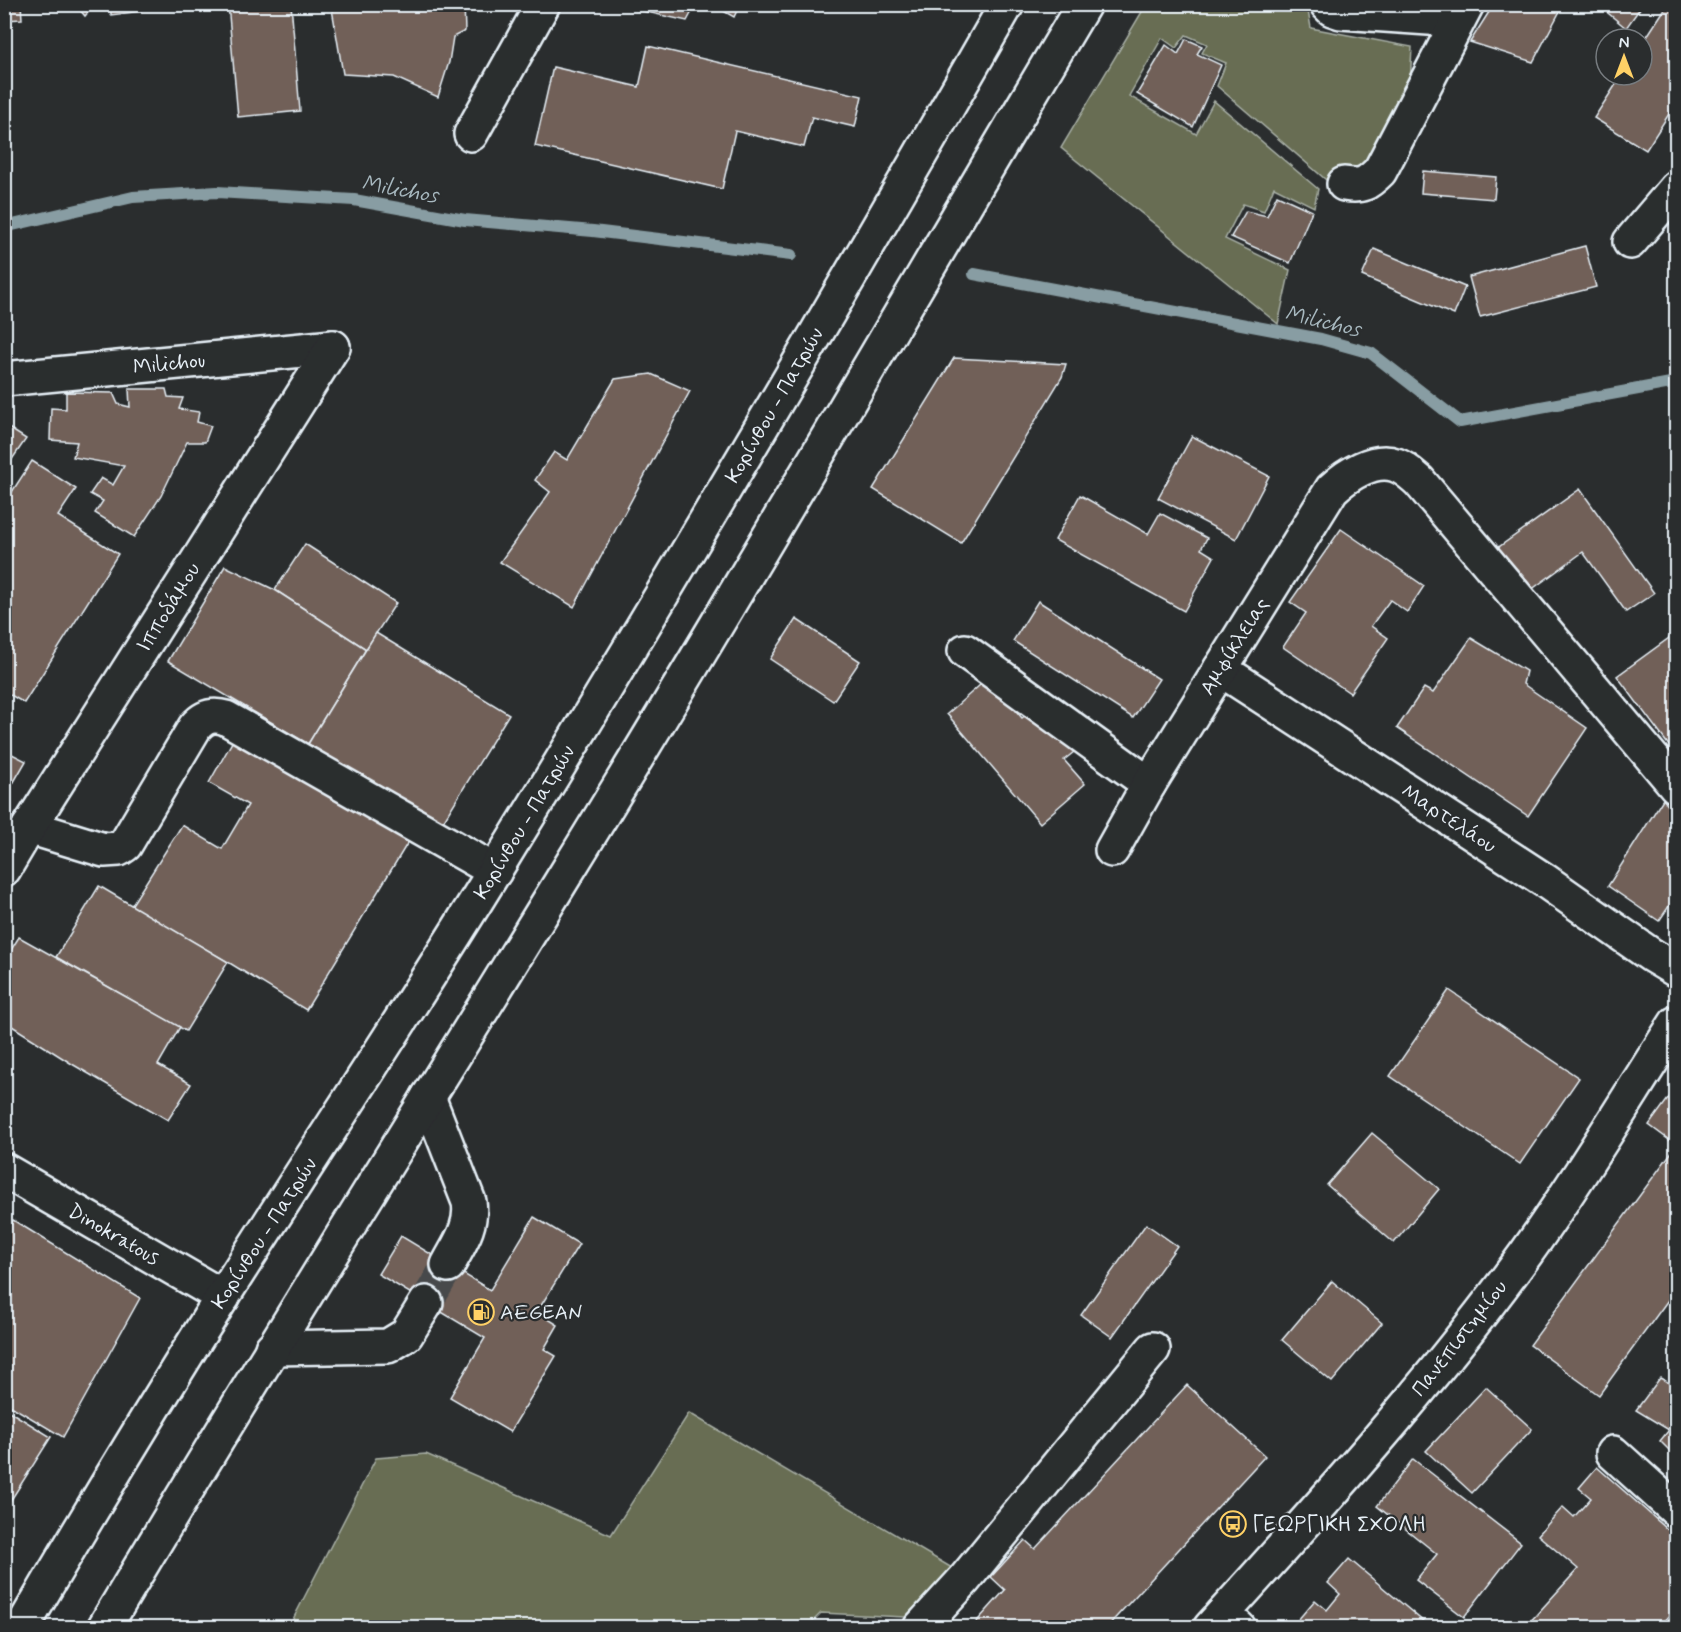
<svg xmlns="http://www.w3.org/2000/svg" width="1681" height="1632" font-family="Mynerve,sans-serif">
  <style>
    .green { fill: #676d53; stroke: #a8afa6; stroke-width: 1.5 }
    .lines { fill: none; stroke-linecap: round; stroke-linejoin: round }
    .stream { stroke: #889da3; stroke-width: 12 }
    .building { fill: #716058; stroke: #e8f1f8; stroke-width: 1.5 }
    .minor-tunnel { stroke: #464a4c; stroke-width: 33; stroke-dasharray: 33 16; stroke-linecap: butt }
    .minor-casing { stroke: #e8f1f8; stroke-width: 38 }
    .major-casing { stroke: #e8f1f8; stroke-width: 38 }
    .highway-casing { stroke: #e8f1f8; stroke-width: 38 }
    .minor { stroke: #2a2d2e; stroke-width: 33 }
    .major { stroke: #2a2d2e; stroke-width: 33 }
    .highway { stroke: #2a2d2e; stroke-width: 33 }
    .labels { text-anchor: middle; stroke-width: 4.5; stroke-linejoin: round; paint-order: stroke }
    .street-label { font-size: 21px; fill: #e8f1f8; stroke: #2a2d2e }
    .poi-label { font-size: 21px; fill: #e8f1f8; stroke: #2a2d2e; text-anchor: start }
    .water-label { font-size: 22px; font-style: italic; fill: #a8b9c0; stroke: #2a2d2e }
  </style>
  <rect width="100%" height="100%" fill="#2a2d2e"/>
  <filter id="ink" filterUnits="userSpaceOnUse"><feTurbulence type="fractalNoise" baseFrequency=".0167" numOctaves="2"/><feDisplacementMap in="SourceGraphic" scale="12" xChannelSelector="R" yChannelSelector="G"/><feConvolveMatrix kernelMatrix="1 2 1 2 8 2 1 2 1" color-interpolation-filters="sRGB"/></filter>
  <g filter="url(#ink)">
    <g class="green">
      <path d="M 1146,5 L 1307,5 L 1311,28 L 1412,47 L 1410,84 L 1386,161 L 1339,191 L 1217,86 L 1226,63 L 1202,53 L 1207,44 L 1186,35 L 1176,48 L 1162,38 L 1129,96 L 1196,134 L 1214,101 L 1318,189 L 1314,207 L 1274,187 L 1264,211 L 1243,204 L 1225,239 L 1290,270 L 1278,324 L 1061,148 Z"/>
      <path d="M 689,1413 L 952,1568 L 905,1617 L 821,1613 L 807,1627 L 289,1627 L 376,1458 L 426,1454 L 611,1535 Z"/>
    </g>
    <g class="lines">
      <g class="stream">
        <path d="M 4,227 L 133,197 L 217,192 L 354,200 L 465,220 L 593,231 L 791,255"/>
        <path d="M 974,274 L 1321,339 L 1371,353 L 1460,422 L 1676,382"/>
      </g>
    </g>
    <g class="building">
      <path d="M 4,4 L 21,4 L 22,19 L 4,20 Z"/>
      <path d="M 75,4 L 95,4 L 85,16 Z"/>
      <path d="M 111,4 L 142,4 L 141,11 L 111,15 Z"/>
      <path d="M 228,4 L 291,4 L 300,111 L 238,117 Z"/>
      <path d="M 345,4 L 464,4 L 465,31 L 453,37 L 449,62 L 438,97 L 394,77 L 343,74 L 332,9 L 345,7 Z"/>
      <path d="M 611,4 L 696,4 L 687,21 Z"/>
      <path d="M 711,4 L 740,4 L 734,17 Z"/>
      <path d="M 1494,4 L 1551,4 L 1560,11 L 1533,62 L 1470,42 Z"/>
      <path d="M 1597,4 L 1643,4 L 1626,28 Z"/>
      <path d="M 1668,4 L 1676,4 L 1676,103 L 1646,150 L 1594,118 L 1622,75 L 1642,75 L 1642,44 Z"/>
      <path d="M 1186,39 L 1202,46 L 1197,54 L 1221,65 L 1193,127 L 1137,94 L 1166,45 L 1178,54 Z"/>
      <path d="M 648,46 L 862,96 L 855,127 L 812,117 L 804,147 L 735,131 L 722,189 L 535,146 L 553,67 L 639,87 Z"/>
      <path d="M 1423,171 L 1496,177 L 1494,199 L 1421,193 Z"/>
      <path d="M 1277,195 L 1312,211 L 1290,263 L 1231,237 L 1246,211 L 1267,216 Z"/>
      <path d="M 1585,246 L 1596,287 L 1480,317 L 1469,277 Z"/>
      <path d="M 1374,249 L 1465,287 L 1454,315 L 1362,276 Z"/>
      <path d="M 954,358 L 1066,364 L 1062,377 L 961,543 L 873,489 Z"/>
      <path d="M 651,374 L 690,391 L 574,607 L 500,562 L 550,492 L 535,480 L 554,452 L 567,460 L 615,379 Z"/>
      <path d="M 129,389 L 166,389 L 168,397 L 183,398 L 179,409 L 199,412 L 197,422 L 211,426 L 205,442 L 187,442 L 161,496 L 134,537 L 95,513 L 103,501 L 90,494 L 101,478 L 113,485 L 124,466 L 73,457 L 77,442 L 50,440 L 51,408 L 66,409 L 66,392 L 113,393 L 118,404 L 130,407 Z"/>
      <path d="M 4,425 L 26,439 L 4,471 Z"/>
      <path d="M 1192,436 L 1269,476 L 1236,539 L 1158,498 Z"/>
      <path d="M 32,461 L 76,489 L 58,516 L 118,554 L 24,703 L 4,691 L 4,504 Z"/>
      <path d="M 1580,489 L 1654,593 L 1626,612 L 1583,552 L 1520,598 L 1489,554 Z"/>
      <path d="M 1080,495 L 1148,534 L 1160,513 L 1207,538 L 1201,549 L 1214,557 L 1184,611 L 1055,540 Z"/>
      <path d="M 1341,529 L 1424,586 L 1407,612 L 1390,600 L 1371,626 L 1388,638 L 1350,693 L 1283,647 L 1306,613 L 1290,602 Z"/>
      <path d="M 305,544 L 396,603 L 366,649 L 275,590 Z"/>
      <path d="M 225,566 L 275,590 L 366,649 L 308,744 L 168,661 Z"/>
      <path d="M 1038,601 L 1159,679 L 1133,718 L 1013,641 Z"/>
      <path d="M 796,619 L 860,661 L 833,701 L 770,659 Z"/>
      <path d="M 376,633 L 509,714 L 441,825 L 308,744 Z"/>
      <path d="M 1676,633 L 1676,755 L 1617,676 Z"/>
      <path d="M 1471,638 L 1526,671 L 1523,684 L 1587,728 L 1528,816 L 1397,728 L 1424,688 L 1433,693 Z"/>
      <path d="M 988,678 L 1022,718 L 1036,707 L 1074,752 L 1064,760 L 1085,784 L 1040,823 L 947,714 Z"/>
      <path d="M 236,735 L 410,839 L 306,1010 L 228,962 L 131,906 L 182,825 L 222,849 L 248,805 L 209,783 Z"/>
      <path d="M 4,750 L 26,761 L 4,799 Z"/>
      <path d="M 1663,799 L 1676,816 L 1676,896 L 1659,921 L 1608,886 Z"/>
      <path d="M 99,886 L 228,962 L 186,1031 L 56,957 Z"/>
      <path d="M 19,937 L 180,1027 L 158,1065 L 191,1084 L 168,1120 L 72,1064 L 4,1021 L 4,961 Z"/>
      <path d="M 1449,990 L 1579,1078 L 1520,1164 L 1390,1076 Z"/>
      <path d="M 1676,1088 L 1676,1145 L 1649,1125 Z"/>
      <path d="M 1372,1133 L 1439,1189 L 1394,1243 L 1327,1185 Z"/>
      <path d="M 1676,1146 L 1676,1289 L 1599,1395 L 1530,1345 Z"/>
      <path d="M 534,1217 L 579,1244 L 537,1312 L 558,1325 L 544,1349 L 556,1356 L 510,1432 L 450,1397 L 485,1338 L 378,1274 L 401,1236 L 490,1290 Z"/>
      <path d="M 13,1220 L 140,1298 L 63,1437 L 4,1402 L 4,1235 Z"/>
      <path d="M 1146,1224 L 1177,1246 L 1112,1337 L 1081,1315 Z"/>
      <path d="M 1332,1281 L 1382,1323 L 1332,1382 L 1282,1340 Z"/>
      <path d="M 1660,1378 L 1675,1386 L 1676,1385 L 1676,1457 L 1660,1441 L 1669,1430 L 1636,1410 Z"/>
      <path d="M 1187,1385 L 1265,1456 L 1106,1628 L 971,1628 L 1005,1590 L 991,1577 L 1025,1540 L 1035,1549 Z"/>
      <path d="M 1486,1387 L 1532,1429 L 1472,1493 L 1426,1451 Z"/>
      <path d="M 4,1408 L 51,1437 L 4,1511 Z"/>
      <path d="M 1413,1459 L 1521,1543 L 1464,1617 L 1416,1580 L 1437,1554 L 1377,1506 Z"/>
      <path d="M 1597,1467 L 1676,1537 L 1676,1607 L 1658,1628 L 1530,1628 L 1527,1625 L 1578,1569 L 1538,1535 L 1563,1507 L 1574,1517 L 1591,1498 L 1579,1488 Z"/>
      <path d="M 1349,1559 L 1431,1628 L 1291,1628 L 1315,1600 L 1327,1610 L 1340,1594 L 1328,1583 Z"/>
    </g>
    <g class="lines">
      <path class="minor-tunnel" d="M 426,1303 L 448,1265"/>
      <g class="minor-casing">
        <g id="minor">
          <path d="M 1327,4 L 1332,9 L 1341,12 L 1458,20"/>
          <path d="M 471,134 L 543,4"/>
          <path d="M 1344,184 C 1362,187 1367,184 1380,171 L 1467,4"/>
          <path d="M 1630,242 L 1676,188"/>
          <path d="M 4,379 L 333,347"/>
          <path d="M 965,651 L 1149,784"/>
          <path d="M 1220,669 L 1544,880 L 1651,955 L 1676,970"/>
          <path d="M 29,827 L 104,850 L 119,849 L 125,845 L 195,727 C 204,716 213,714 226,718 L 495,871"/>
          <path d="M 1112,850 L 1149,784 L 1332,489 C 1347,475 1374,457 1396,465 C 1405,468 1412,475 1419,481 L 1676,786"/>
          <path d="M 4,869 L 29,827 L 333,347"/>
          <path d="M 428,1097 L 469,1202 C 473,1226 459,1244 448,1265"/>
          <path d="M 4,1170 L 223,1297"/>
          <path d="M 272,1348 L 388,1346 L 406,1335 L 426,1303"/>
          <path d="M 1613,1453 L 1676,1510"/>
          <path d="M 1223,1614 L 1239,1628"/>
          <path d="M 920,1628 L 964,1580 L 1153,1349"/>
        </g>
      </g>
      <g class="major-casing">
        <path id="major" d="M 1210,1628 C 1320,1507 1431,1384 1527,1252 C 1580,1178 1627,1099 1676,1023"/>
      </g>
      <g class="highway-casing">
        <g id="highway">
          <path d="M 22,1628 C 88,1515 155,1404 225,1293 C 315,1151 409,1011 497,867 C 672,582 841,294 1007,4"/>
          <path d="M 104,1628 C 253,1376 409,1130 562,880 C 740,591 910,296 1084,4"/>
        </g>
      </g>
      <use href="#minor" class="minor"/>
      <use href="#major" class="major"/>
      <use href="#highway" class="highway"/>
    </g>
  </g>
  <defs>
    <g id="fuel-ring" transform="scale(1.35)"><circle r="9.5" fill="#2a2d2e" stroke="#ffd166" stroke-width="1.5"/><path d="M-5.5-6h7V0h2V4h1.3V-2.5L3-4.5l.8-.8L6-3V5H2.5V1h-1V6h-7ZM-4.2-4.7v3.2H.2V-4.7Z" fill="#ffd166"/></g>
    <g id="bus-ring" transform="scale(1.35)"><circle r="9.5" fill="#2a2d2e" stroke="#ffd166" stroke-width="1.5"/><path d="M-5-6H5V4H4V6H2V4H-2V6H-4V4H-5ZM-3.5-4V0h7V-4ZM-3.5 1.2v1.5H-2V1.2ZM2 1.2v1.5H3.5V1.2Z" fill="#ffd166"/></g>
  </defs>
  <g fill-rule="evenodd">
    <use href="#fuel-ring" x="481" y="1312"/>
    <use href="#bus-ring" x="1233" y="1524"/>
  </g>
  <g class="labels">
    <g class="street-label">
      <text transform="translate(169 363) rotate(-6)" y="7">Milichou</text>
      <text transform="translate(774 405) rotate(-60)" y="7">Κορίνθου - Πατρών</text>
      <text transform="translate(168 607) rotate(-58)" y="7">Ιπποδάμου</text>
      <text transform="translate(1234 646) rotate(-58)" y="7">Αμφίκλειας</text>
      <text transform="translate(1449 818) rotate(33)" y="7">Μαρτελάου</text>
      <text transform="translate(524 822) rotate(-59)" y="7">Κορίνθου - Πατρών</text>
      <text transform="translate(264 1233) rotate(-57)" y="7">Κορίνθου - Πατρών</text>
      <text transform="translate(114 1234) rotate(30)" y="7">Dinokratous</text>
      <text transform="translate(1459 1338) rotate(-52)" y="7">Πανεπιστημίου</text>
    </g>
    <g class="poi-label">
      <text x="500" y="1319">AEGEAN</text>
      <text x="1252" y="1531">ΓΕΩΡΓΙΚΗ ΣΧΟΛΗ</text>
    </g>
    <g class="water-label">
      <text transform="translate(400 188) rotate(10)" y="8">Milichos</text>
      <text transform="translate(1323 320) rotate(13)" y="8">Milichos</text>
    </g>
  </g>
  <rect width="1681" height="1632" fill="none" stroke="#2a2d2e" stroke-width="24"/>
  <rect x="12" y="12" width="1657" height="1608" fill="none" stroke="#e8f1f8" stroke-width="2" filter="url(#ink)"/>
  <g transform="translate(1624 57)"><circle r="28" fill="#2a2d2e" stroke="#767b7f" stroke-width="1.5"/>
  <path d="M0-4.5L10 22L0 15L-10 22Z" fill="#ffd166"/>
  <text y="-9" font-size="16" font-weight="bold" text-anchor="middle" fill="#e8f1f8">N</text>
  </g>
</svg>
